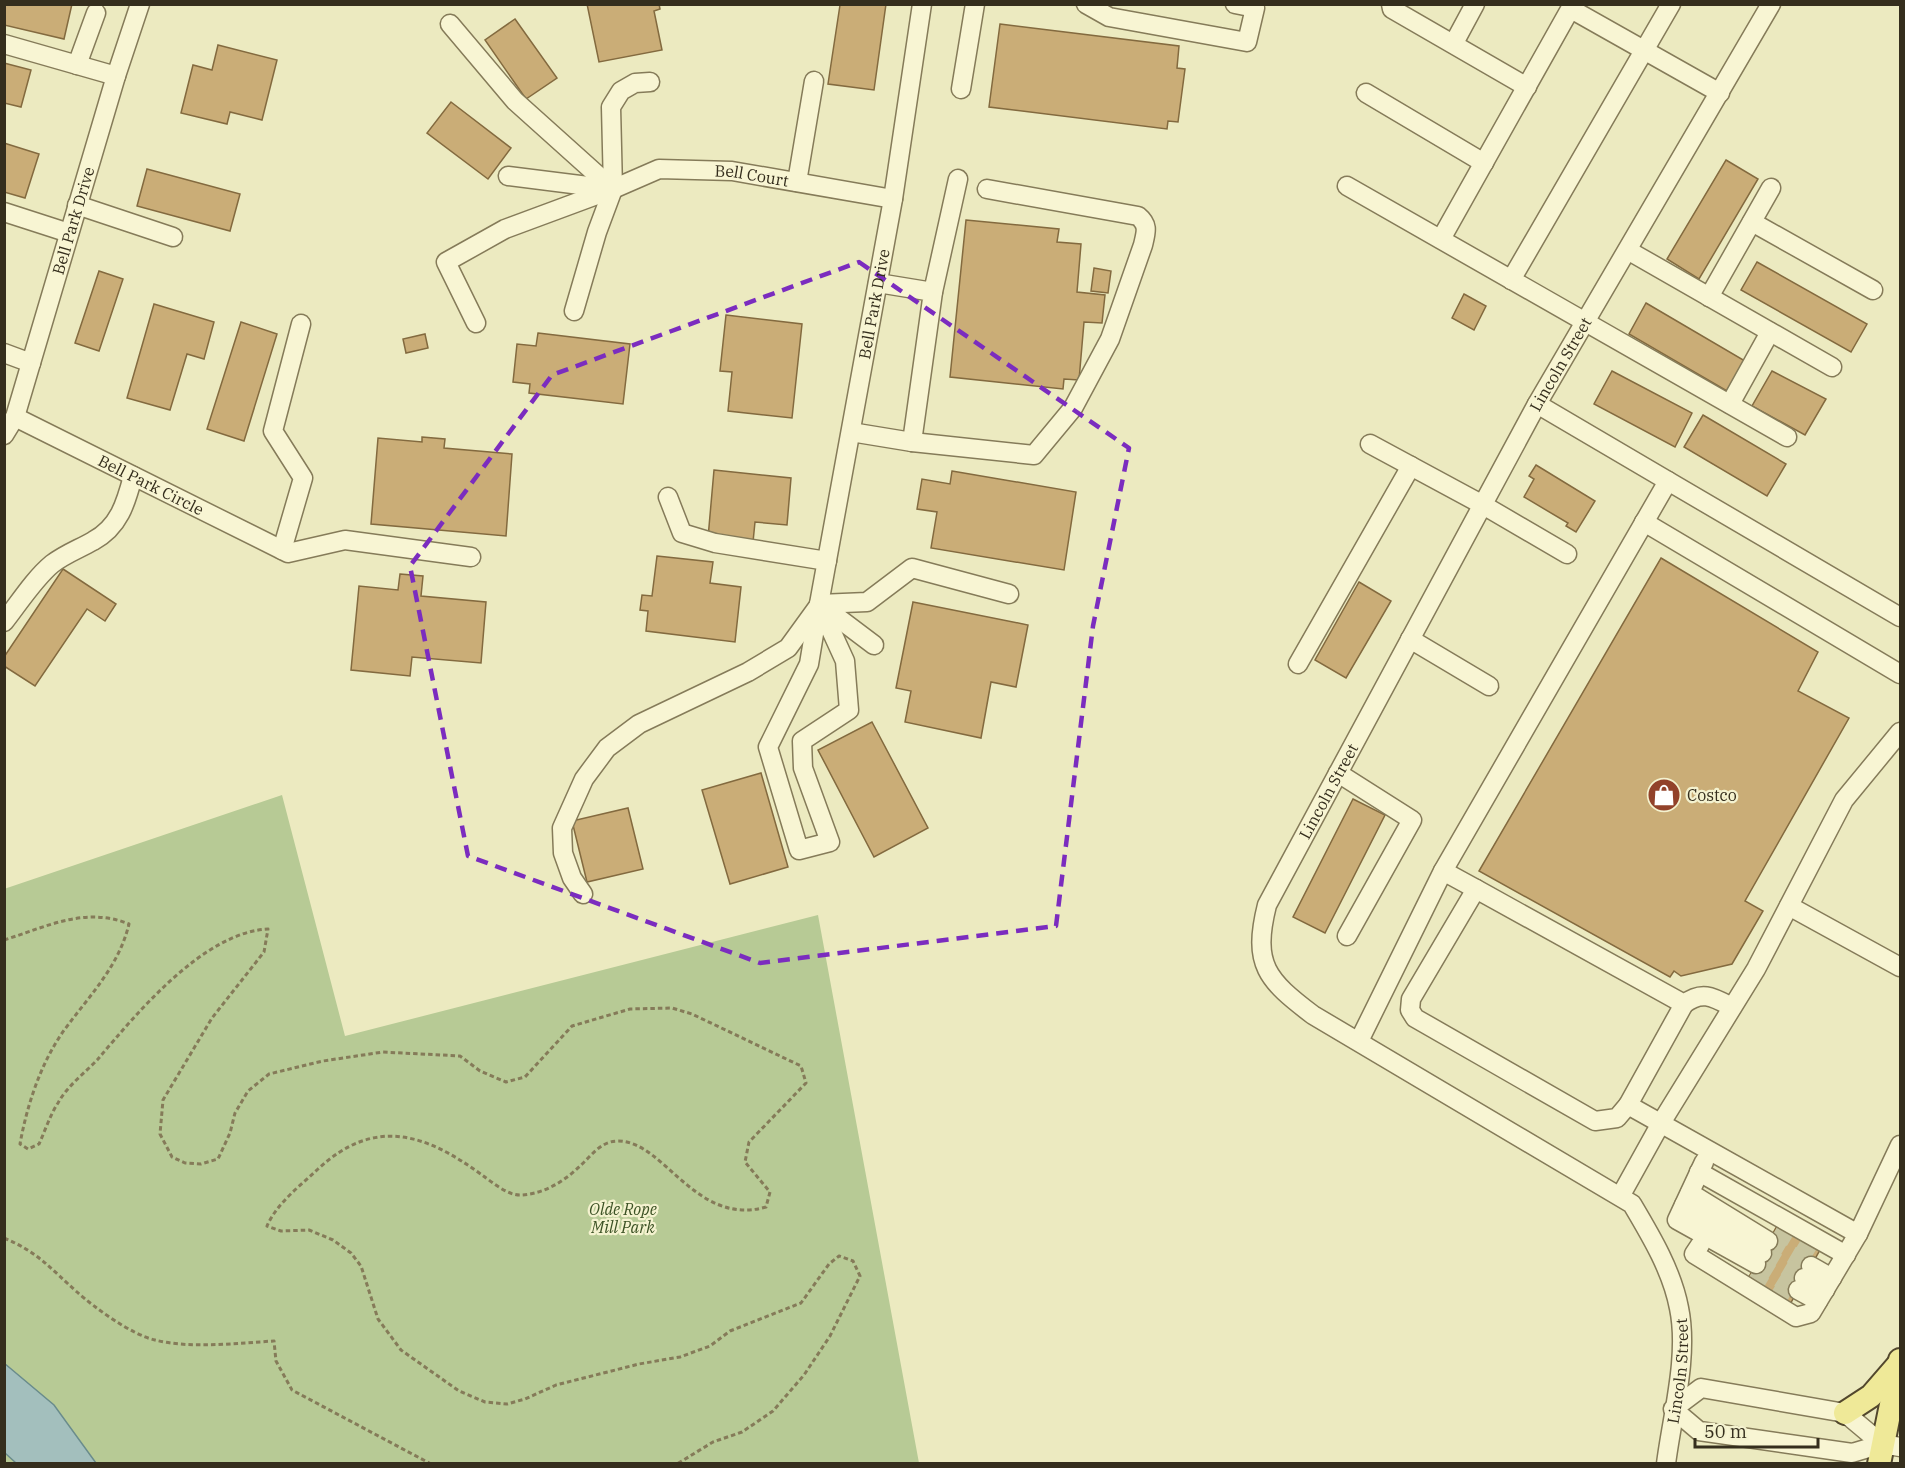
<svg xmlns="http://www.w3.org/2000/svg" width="1905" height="1468" font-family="'IBM Plex Serif',serif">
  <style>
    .green { fill: #b7ca95 }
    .water { fill: #a3bfbd; stroke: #6a8c8c; stroke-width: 1.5 }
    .building { fill: #caad77; stroke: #836a3f; stroke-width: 1.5 }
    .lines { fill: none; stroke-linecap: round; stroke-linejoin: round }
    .minor-tunnel { stroke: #c7c49f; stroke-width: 18; stroke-dasharray: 18 9; stroke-linecap: butt }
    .minor-casing { stroke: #857b59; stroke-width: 21 }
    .major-casing { stroke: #52472d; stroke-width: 26 }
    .path { stroke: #857b59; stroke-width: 3; stroke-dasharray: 4.5 3; stroke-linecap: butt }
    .minor { stroke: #f8f5d3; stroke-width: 18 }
    .major { stroke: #efe998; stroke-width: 22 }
    .marked { fill: none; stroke: #7b2cbf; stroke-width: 4.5; stroke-dasharray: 12 8; stroke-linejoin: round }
    .labels { text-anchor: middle; stroke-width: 4.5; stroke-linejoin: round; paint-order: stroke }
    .street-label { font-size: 16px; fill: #352e1d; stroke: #f4f2cf }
    .poi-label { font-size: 16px; fill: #352e1d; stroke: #f4f2cf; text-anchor: start }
    .park-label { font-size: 16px; font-style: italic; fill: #3b5124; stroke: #f4f2cf }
  </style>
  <rect width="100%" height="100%" fill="#eceac0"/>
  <path class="green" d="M 282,795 L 345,1036 L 818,915 L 919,1463 L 5,1463 L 4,889 Z"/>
  <path class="water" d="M 4,1363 L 54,1405 L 96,1463 L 16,1463 L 5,1453 Z"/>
  <g class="building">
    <path d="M 4,4 L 72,4 L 64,39 L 4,25 Z"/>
    <path d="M 587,4 L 659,4 L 660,9 L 654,11 L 662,50 L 599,62 Z"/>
    <path d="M 838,4 L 886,4 L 874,90 L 828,84 L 840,5 Z"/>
    <path d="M 515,19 L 557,78 L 526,99 L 485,40 Z"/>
    <path d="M 1000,24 L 1179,46 L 1177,68 L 1185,69 L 1178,122 L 1168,121 L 1167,129 L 989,107 Z"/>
    <path d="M 218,45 L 277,60 L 262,120 L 230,112 L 227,124 L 181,113 L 193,65 L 212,70 Z"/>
    <path d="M 4,63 L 31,70 L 21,107 L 4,103 Z"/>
    <path d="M 451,102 L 511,148 L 488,179 L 427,133 Z"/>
    <path d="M 4,143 L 39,154 L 25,198 L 4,192 Z"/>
    <path d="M 1726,160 L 1758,179 L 1699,279 L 1667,259 Z"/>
    <path d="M 147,169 L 240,194 L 230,231 L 137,206 Z"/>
    <path d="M 966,220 L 1059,229 L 1057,242 L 1081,244 L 1077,292 L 1105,295 L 1102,323 L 1084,322 L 1079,380 L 1064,379 L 1063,389 L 950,377 Z"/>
    <path d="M 1757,262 L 1867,324 L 1851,352 L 1741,290 Z"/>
    <path d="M 1094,268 L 1111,271 L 1108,293 L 1091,291 Z"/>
    <path d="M 99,271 L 123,279 L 99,351 L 75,343 Z"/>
    <path d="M 1464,294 L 1486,306 L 1474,330 L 1452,318 Z"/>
    <path d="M 1646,303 L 1745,361 L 1727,391 L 1629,334 Z"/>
    <path d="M 154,304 L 214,322 L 204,359 L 187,354 L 170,410 L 127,398 Z"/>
    <path d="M 726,315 L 802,324 L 792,418 L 728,411 L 732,372 L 720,371 Z"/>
    <path d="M 241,322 L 277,334 L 244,441 L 207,429 Z"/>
    <path d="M 538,333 L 630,344 L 623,404 L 529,393 L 530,384 L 513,382 L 517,344 L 536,346 Z"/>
    <path d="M 425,334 L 428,348 L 406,353 L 403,339 Z"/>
    <path d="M 1612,371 L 1692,413 L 1675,447 L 1594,404 Z"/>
    <path d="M 1772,371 L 1826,399 L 1805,435 L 1752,406 Z"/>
    <path d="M 1703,415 L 1786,464 L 1767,496 L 1684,447 Z"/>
    <path d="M 422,437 L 445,439 L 444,448 L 512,454 L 506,536 L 371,524 L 378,438 L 422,442 Z"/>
    <path d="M 1536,465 L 1595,501 L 1576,532 L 1566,526 L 1568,523 L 1524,497 L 1534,479 L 1529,476 Z"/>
    <path d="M 714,470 L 791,478 L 787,525 L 755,522 L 753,542 L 708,538 Z"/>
    <path d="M 952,471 L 1076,492 L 1064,570 L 931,548 L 937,512 L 917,509 L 922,479 L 950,484 Z"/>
    <path d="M 657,556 L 713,562 L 710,583 L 741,587 L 735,642 L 646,631 L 648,611 L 640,610 L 642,595 L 652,596 Z"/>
    <path d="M 1661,558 L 1818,652 L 1798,691 L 1849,718 L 1745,901 L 1763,911 L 1732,964 L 1681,976 L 1674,971 L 1670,977 L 1479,871 Z"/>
    <path d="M 63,569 L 116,604 L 105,621 L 87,609 L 35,686 L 4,666 L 4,657 Z"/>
    <path d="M 400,574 L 423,576 L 421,596 L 486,602 L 481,663 L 412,657 L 410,676 L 351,670 L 359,586 L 398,590 Z"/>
    <path d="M 1359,582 L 1391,601 L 1346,678 L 1315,660 Z"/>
    <path d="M 913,602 L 1028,625 L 1016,687 L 991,682 L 981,738 L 905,722 L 911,691 L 896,688 Z"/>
    <path d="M 872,722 L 928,828 L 874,857 L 818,750 Z"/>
    <path d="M 761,773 L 788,867 L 730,884 L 702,790 Z"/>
    <path d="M 1353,799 L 1385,815 L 1325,933 L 1293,917 Z"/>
    <path d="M 628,808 L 643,869 L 587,882 L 572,821 Z"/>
    <path d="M 1778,1224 L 1821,1248 L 1788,1308 L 1745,1284 Z"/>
  </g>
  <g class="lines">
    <g class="minor-tunnel">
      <path d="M 1776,1229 L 1818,1254"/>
      <path d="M 1768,1241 L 1811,1266"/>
      <path d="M 1762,1253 L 1804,1278"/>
      <path d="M 1756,1264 L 1798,1290"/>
      <path d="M 1749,1277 L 1791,1302"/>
    </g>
    <g class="minor-casing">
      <g id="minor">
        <path d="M 1086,4 L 1109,17 L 1247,42 L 1255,8 L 1235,4"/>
        <path d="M 1391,4 L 1392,9 L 1527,87"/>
        <path d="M 1571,9 L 1720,93"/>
        <path d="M 450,24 L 515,101 L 613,189"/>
        <path d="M 1454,43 L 1475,4"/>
        <path d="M 4,44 L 116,76"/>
        <path d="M 77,65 L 96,13"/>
        <path d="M 961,89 L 975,4"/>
        <path d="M 1366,93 L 1484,163"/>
        <path d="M 508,176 L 612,189"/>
        <path d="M 797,182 L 814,81"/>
        <path d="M 1347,186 L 1787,437"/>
        <path d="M 77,205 L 173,237"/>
        <path d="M 4,212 L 69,233"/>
        <path d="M 1752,222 L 1873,290"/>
        <path d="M 1441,239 L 1573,4"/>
        <path d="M 1629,251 L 1832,367"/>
        <path d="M 1511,280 L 1671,4"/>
        <path d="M 878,283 L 933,292 L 912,442"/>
        <path d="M 933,292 L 958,179"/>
        <path d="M 1709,297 L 1771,188"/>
        <path d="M 574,311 L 597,232 L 613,189 L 611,107 L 621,91 L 635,83 L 650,82"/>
        <path id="s1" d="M 476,323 L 446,262 L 505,229 L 613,189 L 659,169 L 732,171 L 893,199"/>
        <path d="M 4,353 L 31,363"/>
        <path d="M 1537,404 L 1668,481"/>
        <path d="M 1730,404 L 1770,332"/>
        <path id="s2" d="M 15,417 L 288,553 L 345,540 L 471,557"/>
        <path d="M 851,432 L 912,442 L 1034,455 L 1073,408 L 1110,339 L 1143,245 C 1146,232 1149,225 1138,216 L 987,189"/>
        <path id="s3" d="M 4,435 L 15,417 L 116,76 L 140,4"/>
        <path d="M 1370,444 L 1483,505 L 1567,554"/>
        <path d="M 668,497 L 682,533 L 715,543 L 827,561"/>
        <path d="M 1644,522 L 1900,674"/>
        <path d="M 282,550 L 303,478 L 273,431 L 301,324"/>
        <path id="s4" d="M 819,604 L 845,661 L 849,710 L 802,741 L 803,768 L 830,842 L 799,850 L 768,747 L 809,664 L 819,604 L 893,199 L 922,4"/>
        <path d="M 819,604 L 867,602 L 912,568 L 1009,594"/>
        <path d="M 821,605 L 874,645"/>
        <path d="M 4,622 C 19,603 34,579 52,564 C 65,554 79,549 93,541 C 119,527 126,503 133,476"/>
        <path d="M 1410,639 L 1489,686"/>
        <path d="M 1298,664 L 1411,466"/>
        <path d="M 1338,773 L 1412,820 L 1347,936"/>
        <path d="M 1443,871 L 1476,889"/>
        <path d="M 583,894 L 572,878 L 563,853 L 562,828 L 584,779 L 607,748 L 639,724 L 748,672 L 788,648 L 817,608"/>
        <path d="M 1789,906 L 1900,967"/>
        <path d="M 1732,1007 C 1713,997 1702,990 1684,1004 L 1476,889 L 1411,999 L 1410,1010 L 1415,1018 L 1595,1121 L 1617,1118 L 1628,1105 L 1858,1234 L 1900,1145"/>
        <path d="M 1359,1041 L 1443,871 L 1668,481 L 1900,617"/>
        <path d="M 1628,1105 L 1684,1004"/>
        <path d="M 1704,1162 L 1677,1220 L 1756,1264"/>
        <path d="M 1699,1172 L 1846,1255"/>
        <path d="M 1690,1193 L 1768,1241"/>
        <path d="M 1621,1195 L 1661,1123 L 1756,969 L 1844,800 L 1900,732"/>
        <path d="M 1684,1205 L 1762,1253"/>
        <path d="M 1700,1245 L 1694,1254 L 1796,1317 L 1811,1313 L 1858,1234"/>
        <path d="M 1811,1266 L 1832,1278"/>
        <path d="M 1804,1278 L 1825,1290"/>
        <path d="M 1798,1290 L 1818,1301"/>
        <path d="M 1882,1444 L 1845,1413 L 1701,1388 L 1673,1409 L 1699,1431 L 1852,1453 L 1882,1444 L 1900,1447"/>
        <path id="s5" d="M 1666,1464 C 1672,1416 1689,1356 1679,1308 C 1672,1271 1651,1236 1632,1204 L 1313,1015 C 1267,980 1252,965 1267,905 L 1537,404 L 1771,4"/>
      </g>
    </g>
    <g class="major-casing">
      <g id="major">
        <path d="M 1845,1413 L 1871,1396 L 1897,1366"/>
        <path d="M 1879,1464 L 1900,1360"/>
      </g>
    </g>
    <g class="path">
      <path d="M 4,940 C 46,927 85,906 129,924 C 119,966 90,995 65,1029 C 41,1062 27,1105 20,1144 L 28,1149 L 39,1144 C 45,1131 50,1115 58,1103 C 67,1086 85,1073 98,1059 C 137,1013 204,932 268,929 L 264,952 L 212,1018 L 163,1100 L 160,1134 L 172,1157 L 185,1163 L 201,1164 L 218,1159 L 230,1133 L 235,1113 L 248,1091 L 269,1074 L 323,1061 L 383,1052 L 460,1056 L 480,1071 L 506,1082 L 525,1077 L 572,1026 L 630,1009 L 672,1008 L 692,1014 L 801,1066 L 806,1083 L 749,1142 L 745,1162 L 770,1192 L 766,1207 C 695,1227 665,1141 618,1141 C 601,1141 592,1155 581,1165 C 565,1181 544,1194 521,1195 C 508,1196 492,1182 482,1175 C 426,1134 375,1116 318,1169 C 300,1186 277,1203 267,1226 L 281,1231 L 309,1230 L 333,1240 L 351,1253 L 361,1266 L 378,1319 L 401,1350 L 459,1391 L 485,1402 L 507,1404 L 525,1399 L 556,1385 L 639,1364 L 680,1357 L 710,1346 L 730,1331 L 801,1303 L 829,1264 L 839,1256 L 853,1261 L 860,1276 L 830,1336 L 804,1375 L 773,1411 L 742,1432 L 713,1442 L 677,1464"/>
      <path d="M 4,1238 C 38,1252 51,1269 77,1292 C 95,1308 132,1335 155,1340 C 189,1349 239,1343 274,1341 L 276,1361 L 292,1390 L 431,1464"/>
    </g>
    <use href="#minor" class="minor"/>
    <use href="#major" class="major"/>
  </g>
  <path class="marked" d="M 859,262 L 1129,448 L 1093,626 L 1056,926 L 760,963 L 468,856 L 410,566 L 552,375 Z"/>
  <defs>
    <g id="shop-disc" transform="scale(1.725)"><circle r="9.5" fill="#92422a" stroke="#f4f2cf"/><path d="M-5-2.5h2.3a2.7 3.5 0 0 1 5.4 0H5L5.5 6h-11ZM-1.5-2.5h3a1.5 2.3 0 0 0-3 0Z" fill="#fff"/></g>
  </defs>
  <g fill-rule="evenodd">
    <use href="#shop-disc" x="1664" y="795"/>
  </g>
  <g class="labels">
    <g class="street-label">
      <text dy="6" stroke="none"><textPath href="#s1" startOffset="394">Bell Court</textPath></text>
      <text dy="6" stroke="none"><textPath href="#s3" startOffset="226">Bell Park Drive</textPath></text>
      <text dy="6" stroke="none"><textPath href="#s4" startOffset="872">Bell Park Drive</textPath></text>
      <text dy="6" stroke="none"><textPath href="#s5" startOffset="1389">Lincoln Street</textPath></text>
      <text dy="6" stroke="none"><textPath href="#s2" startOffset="152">Bell Park Circle</textPath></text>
      <text dy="6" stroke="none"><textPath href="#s5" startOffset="903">Lincoln Street</textPath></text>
      <text dy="6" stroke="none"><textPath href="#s5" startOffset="94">Lincoln Street</textPath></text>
    </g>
    <g class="poi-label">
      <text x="1687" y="801">Costco</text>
    </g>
    <g class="park-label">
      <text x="623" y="1215">Olde Rope<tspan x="623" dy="18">Mill Park</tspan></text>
    </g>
  </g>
  <rect width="1905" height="1468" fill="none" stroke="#352e1d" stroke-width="12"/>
  <path d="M1695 1438v9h123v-9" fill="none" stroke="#352e1d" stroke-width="3"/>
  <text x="1704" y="1438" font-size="18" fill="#352e1d" stroke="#f4f2cf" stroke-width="4.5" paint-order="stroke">50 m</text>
</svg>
